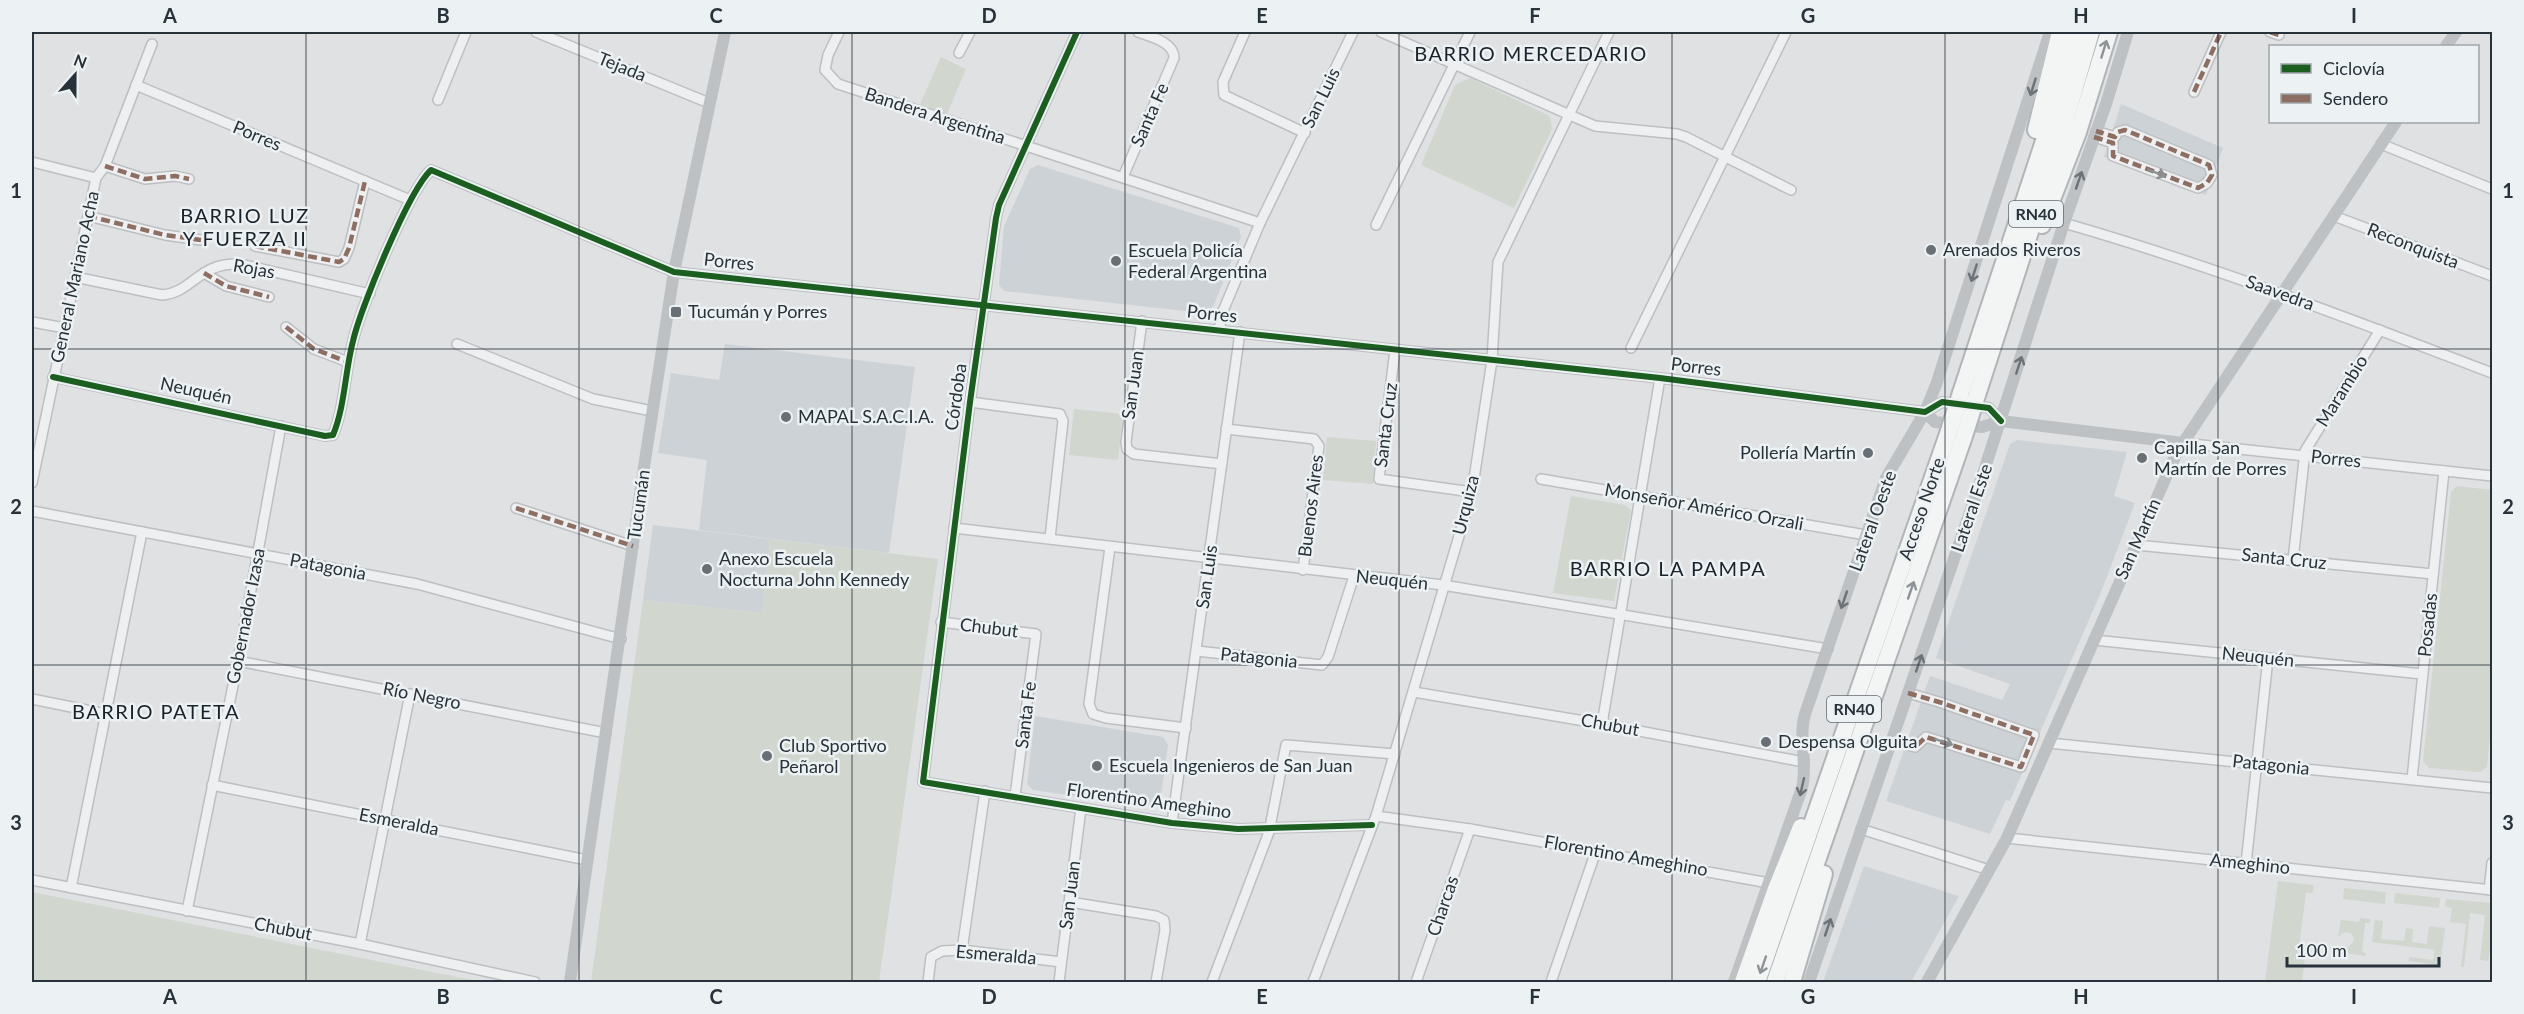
<svg xmlns="http://www.w3.org/2000/svg" width="2524" height="1014" font-family="Lato,sans-serif">
  <style>
    .built { fill: #cdd2d6 }
    .green { fill: #d1d7cf }
    .lines { fill: none; stroke-linecap: round; stroke-linejoin: round }
    .street-casing { stroke: #bdbfc1; stroke-width: 12 }
    .highway-casing { stroke: #b1b5b8; stroke-width: 20 }
    .street { stroke: #eeeff0; stroke-width: 9 }
    .secondary { stroke: #bdc1c3; stroke-width: 12 }
    .highway { stroke: #f3f4f4; stroke-width: 16 }
    .highway-bridge-casing { stroke: #b1b5b8; stroke-width: 20; stroke-linecap: butt }
    .highway-bridge { stroke: #f3f4f4; stroke-width: 16 }
    .quiet { stroke: #8d6e63; stroke-width: 4.5; stroke-dasharray: 9 4.5; stroke-linecap: butt }
    .cycleway-casing { stroke: #ecf1f3; stroke-width: 10 }
    .cycleway { stroke: #1b5e20; stroke-width: 6 }
    .oneway { stroke: #8e9397 }
    .oneway2 { stroke: #6b7278 }
    .oneway3 { stroke: #8b9095 }
    .grid { fill: none; stroke: #28323a; stroke-width: 1.5; stroke-opacity: 0.55 }
    .poi-dot { fill: #686f75; stroke: #ecf1f3; stroke-width: 2 }
    .labels { text-anchor: middle; stroke-width: 5; stroke-linejoin: round; paint-order: stroke }
    .shield { fill: #ecf1f3; stroke: #636b72; stroke-width: 1.5 }
    .shield-label { font-size: 16px; font-weight: bold; fill: #28323a }
    .street-label { font-size: 18px; fill: #28323a; stroke: #ecf1f3 }
    .poi-label { font-size: 18px; fill: #28323a; stroke: #ecf1f3; text-anchor: start }
    .neighbourhood-label { font-size: 20px; letter-spacing: 1.5px; fill: #1a232b; stroke: #ecf1f3 }
    .neatline { fill: none; stroke: #28323a; stroke-width: 2 }
    .grid-label { font-size: 20px; text-anchor: middle; font-weight: bold; fill: #28323a }
  </style>
  <rect width="100%" height="100%" fill="#dfe1e3"/>
  <g class="built">
    <path d="M 2121,104 L 2223,148 L 2206,195 L 2104,157 Z"/>
    <path d="M 1038,165 L 1239,228 L 1241,237 L 1213,307 L 1203,313 L 1004,291 L 999,285 L 1004,226 L 1030,169 Z"/>
    <path d="M 725,344 L 915,367 L 889,553 L 699,530 L 707,460 L 658,453 L 671,373 L 719,380 Z"/>
    <path d="M 2017,440 L 2127,452 L 2114,496 L 2135,503 L 2101,592 L 2010,801 L 2006,800 L 1990,834 L 1886,801 L 1930,676 L 2002,700 L 2010,684 L 1936,658 L 2010,444 Z"/>
    <path d="M 653,525 L 770,539 L 762,613 L 643,600 Z"/>
    <path d="M 1035,716 L 1163,737 L 1168,745 L 1160,802 L 1154,807 L 1033,790 L 1027,784 Z"/>
    <path d="M 1864,866 L 1959,896 L 1911,982 L 1823,982 Z"/>
  </g>
  <g class="green">
    <path d="M 941,57 L 966,69 L 947,114 L 920,104 Z"/>
    <path d="M 1470,78 L 1550,116 L 1552,129 L 1514,208 L 1421,165 L 1455,85 Z"/>
    <path d="M 1074,409 L 1123,414 L 1118,460 L 1069,455 Z"/>
    <path d="M 1327,437 L 1376,441 L 1373,484 L 1323,480 Z"/>
    <path d="M 2457,486 L 2492,490 L 2492,714 L 2487,767 L 2480,772 L 2429,768 L 2423,761 L 2451,492 Z"/>
    <path d="M 1571,496 L 1625,505 L 1631,510 L 1614,601 L 1553,593 Z"/>
    <path d="M 770,539 L 938,559 L 879,982 L 591,982 L 643,600 L 762,613 Z"/>
    <path d="M 2278,881 L 2314,885 L 2313,893 L 2306,893 L 2299,947 L 2306,948 L 2302,982 L 2265,982 Z"/>
    <path d="M 2344,888 L 2386,892 L 2385,904 L 2343,899 Z"/>
    <path d="M 32,892 L 482,982 L 32,982 Z"/>
    <path d="M 2395,893 L 2440,898 L 2439,908 L 2394,903 Z"/>
    <path d="M 2446,899 L 2491,903 L 2492,905 L 2492,935 L 2487,970 L 2488,961 L 2480,960 L 2485,915 L 2470,913 L 2464,967 L 2461,967 L 2466,924 L 2450,922 L 2452,908 L 2445,906 Z"/>
    <path d="M 2360,918 L 2370,919 L 2370,923 L 2365,923 L 2362,952 L 2366,953 L 2366,956 L 2337,952 L 2337,947 L 2349,947 L 2354,940 L 2352,934 L 2346,932 L 2341,934 L 2338,938 L 2341,920 L 2359,922 Z"/>
    <path d="M 2375,920 L 2383,921 L 2381,939 L 2404,941 L 2406,928 L 2413,929 L 2412,942 L 2427,944 L 2429,926 L 2445,928 L 2440,965 L 2409,961 L 2409,957 L 2433,960 L 2435,950 L 2372,942 Z"/>
  </g>
  <g class="lines">
    <g class="street-casing">
      <g id="street">
        <path d="M 536,32 L 709,103"/>
        <path d="M 839,32 L 828,55 L 825,70 L 838,84 L 1260,223"/>
        <path d="M 1077,32 L 999,205 L 996,218 L 970,402 L 923,782 L 1172,823 L 1238,829 L 1372,825"/>
        <path d="M 1245,32 L 1223,82 L 1224,95 L 1305,133"/>
        <path d="M 1381,32 L 1595,126 L 1677,134 L 1686,137 L 1791,190"/>
        <path d="M 2270,32 L 2279,35"/>
        <path d="M 959,53 L 970,32"/>
        <path d="M 136,85 L 410,200"/>
        <path d="M 2194,92 L 2221,32"/>
        <path d="M 438,100 L 466,32"/>
        <path d="M 2094,137 L 2113,143 L 2113,156 L 2198,188 L 2207,183 L 2212,175 L 2209,165 L 2125,130 L 2118,132 L 2115,137 L 2096,131"/>
        <path d="M 2381,144 L 2492,189"/>
        <path d="M 32,162 L 96,178"/>
        <path d="M 105,166 L 145,179 L 175,176 L 189,179"/>
        <path d="M 1123,177 L 1174,58 C 1174,42 1151,37 1138,32"/>
        <path d="M 88,216 L 165,235 L 201,240"/>
        <path d="M 2334,216 L 2492,276"/>
        <path d="M 2064,223 C 2210,265 2351,319 2492,373"/>
        <path d="M 1376,225 L 1470,32"/>
        <path d="M 255,246 L 339,262 L 344,259 L 349,248 L 365,181"/>
        <path d="M 204,273 L 226,286 L 269,297"/>
        <path d="M 75,277 L 162,295 C 194,292 198,262 240,264 L 370,294"/>
        <path d="M 1142,321 L 1126,442 L 1127,449 L 1134,454 L 1222,464"/>
        <path d="M 32,322 L 65,328"/>
        <path d="M 286,327 L 314,349 L 348,362"/>
        <path d="M 1219,330 L 1223,311 L 1260,223 L 1353,32"/>
        <path d="M 457,344 L 593,399 L 652,411"/>
        <path d="M 1631,348 L 1786,32"/>
        <path d="M 1395,350 L 1379,479 L 1472,492"/>
        <path d="M 53,377 L 325,436 L 333,435 C 345,406 345,371 353,341 C 360,309 409,190 431,170 L 674,272 L 1660,378 L 1925,412"/>
        <path d="M 970,402 L 1060,414 L 1063,421 L 1050,538"/>
        <path d="M 1226,429 L 1314,439 L 1319,446 L 1303,570"/>
        <path d="M 2183,443 L 2492,476"/>
        <path d="M 1541,479 L 1866,535"/>
        <path d="M 32,483 L 96,178 L 105,166 L 152,44"/>
        <path d="M 516,508 L 633,546"/>
        <path d="M 32,511 L 417,584 L 621,639"/>
        <path d="M 954,528 L 1443,585 L 1828,649"/>
        <path d="M 2136,545 L 2433,574"/>
        <path d="M 1110,547 L 1089,704 L 1093,714 L 1106,718 L 1186,728"/>
        <path d="M 2293,560 L 2305,451 L 2380,330"/>
        <path d="M 941,622 L 1036,634 L 1015,796"/>
        <path d="M 2094,640 L 2422,674"/>
        <path d="M 1197,651 L 1322,665 L 1328,657 L 1354,576"/>
        <path d="M 238,661 L 606,733"/>
        <path d="M 1414,692 L 1602,724 L 1804,762"/>
        <path d="M 32,699 L 106,714"/>
        <path d="M 1602,724 L 1660,378"/>
        <path d="M 1892,740 L 1915,747 L 1926,737 L 2021,767 L 2034,735 L 1939,702 L 1908,693"/>
        <path d="M 2049,743 L 2492,788"/>
        <path d="M 2412,779 L 2444,471"/>
        <path d="M 212,785 L 587,860"/>
        <path d="M 1376,816 L 1470,829 L 1769,883"/>
        <path d="M 1172,823 L 1240,332"/>
        <path d="M 1861,829 L 1989,870"/>
        <path d="M 2007,838 L 2492,890"/>
        <path d="M 2246,864 L 2268,658"/>
        <path d="M 32,880 L 360,944 L 535,982"/>
        <path d="M 71,888 L 142,532"/>
        <path d="M 2489,890 L 2492,863"/>
        <path d="M 1070,902 L 1156,916 L 1164,920 L 1165,930 L 1156,982"/>
        <path d="M 187,911 L 238,661 L 281,426"/>
        <path d="M 360,944 L 410,694"/>
        <path d="M 962,950 L 985,791"/>
        <path d="M 928,982 L 931,957 L 942,951 L 962,950 L 1061,962"/>
        <path d="M 1059,982 L 1081,808"/>
        <path d="M 1212,982 L 1269,832 L 1286,745 L 1395,754"/>
        <path d="M 1313,982 L 1376,816 L 1472,492 L 1492,360 L 1498,262 L 1609,32"/>
        <path d="M 1416,982 L 1470,829"/>
        <path d="M 1551,982 L 1596,851"/>
      </g>
    </g>
    <g class="highway-casing">
      <g id="highway">
        <path d="M 2036,130 L 2060,32"/>
        <path d="M 2042,225 L 2078,132 L 2109,32"/>
        <path d="M 1961,393 L 2044,141 L 2075,32"/>
        <path d="M 1977,395 L 2059,142 L 2091,32"/>
        <path d="M 1743,982 L 1776,889 L 1801,827"/>
        <path d="M 1757,982 L 1948,434"/>
        <path d="M 1775,982 L 1964,436"/>
        <path d="M 1792,982 L 1824,874"/>
      </g>
    </g>
    <use href="#street" class="street"/>
    <g class="secondary">
      <path d="M 2446,46 L 2456,32"/>
      <path d="M 1925,412 L 1935,422 L 1982,427 L 2001,421 L 2183,443"/>
      <path d="M 1925,412 L 1942,402 L 1989,408 L 2001,421"/>
      <path d="M 570,982 L 644,467 L 674,272 L 725,32"/>
      <path d="M 1734,982 L 1802,788 C 1808,764 1798,737 1805,714 L 1886,478 L 1925,412 L 1936,385 L 2050,32"/>
      <path d="M 1809,982 L 1981,480 L 2064,223 L 2106,104 L 2128,32"/>
      <path d="M 1927,982 L 2007,838 L 2177,452 L 2396,122"/>
    </g>
    <use href="#highway" class="highway"/>
    <g class="highway-bridge-casing">
      <g id="highway-bridge">
        <path d="M 1948,434 L 1961,393"/>
        <path d="M 1964,436 L 1977,395"/>
      </g>
    </g>
    <use href="#highway-bridge" class="highway-bridge"/>
    <g class="quiet">
      <path d="M 2270,32 L 2279,35"/>
      <path d="M 2194,92 L 2221,32"/>
      <path d="M 2094,137 L 2113,143 L 2113,156 L 2198,188 L 2207,183 L 2212,175 L 2209,165 L 2125,130 L 2118,132 L 2115,137 L 2096,131"/>
      <path d="M 105,166 L 145,179 L 175,176 L 189,179"/>
      <path d="M 88,216 L 165,235 L 201,240"/>
      <path d="M 255,246 L 339,262 L 344,259 L 349,248 L 365,181"/>
      <path d="M 204,273 L 226,286 L 269,297"/>
      <path d="M 286,327 L 314,349 L 348,362"/>
      <path d="M 516,508 L 633,546"/>
      <path d="M 1892,740 L 1915,747 L 1926,737 L 2021,767 L 2034,735 L 1939,702 L 1908,693"/>
    </g>
    <g class="cycleway-casing">
      <g id="cycleway">
        <path d="M 1077,32 L 999,205 L 996,218 L 970,402 L 923,782 L 1172,823 L 1238,829 L 1372,825"/>
        <path d="M 53,377 L 325,436 L 333,435 C 345,406 345,371 353,341 C 360,309 409,190 431,170 L 674,272 L 1660,378 L 1925,412 L 1942,402 L 1989,408 L 2001,421"/>
      </g>
    </g>
    <use href="#cycleway" class="cycleway"/>
  </g>
  <defs><path id="oneway-shaft" d="M-6 0H5M1.5-3L5.5 0L1.5 3" fill="none" stroke-width="1.6" stroke-linecap="round" stroke-linejoin="round" transform="scale(1.5)"/></defs>
  <g class="oneway">
    <use href="#oneway-shaft" transform="translate(2104 49) rotate(-73)"/>
    <use href="#oneway-shaft" transform="translate(1911 590) rotate(-71)"/>
    <use href="#oneway-shaft" transform="translate(1763 965) rotate(109)"/>
  </g>
  <g class="oneway2">
    <use href="#oneway-shaft" transform="translate(2033 87) rotate(107)"/>
    <use href="#oneway-shaft" transform="translate(2079 180) rotate(-71)"/>
    <use href="#oneway-shaft" transform="translate(1974 273) rotate(108)"/>
    <use href="#oneway-shaft" transform="translate(2019 365) rotate(-72)"/>
    <use href="#oneway-shaft" transform="translate(1844 600) rotate(109)"/>
    <use href="#oneway-shaft" transform="translate(1919 663) rotate(-71)"/>
    <use href="#oneway-shaft" transform="translate(1802 787) rotate(103)"/>
    <use href="#oneway-shaft" transform="translate(1828 927) rotate(-71)"/>
  </g>
  <g class="oneway3">
    <use href="#oneway-shaft" transform="translate(2157 173) rotate(21)"/>
    <use href="#oneway-shaft" transform="translate(1944 742) rotate(18)"/>
  </g>
  <path class="grid" d="M 306,32 L 306,982M 579,32 L 579,982M 852,32 L 852,982M 1125,32 L 1125,982M 1399,32 L 1399,982M 1672,32 L 1672,982M 1945,32 L 1945,982M 2218,32 L 2218,982M 32,349 L 2492,349M 32,665 L 2492,665"/>
  <g class="poi-dot">
    <circle cx="1931" cy="250" r="6"/>
    <circle cx="1116" cy="261" r="6"/>
    <rect x="670" y="306" width="12" height="12" rx="3"/>
    <circle cx="786" cy="417" r="6"/>
    <circle cx="1868" cy="453" r="6"/>
    <circle cx="2142" cy="458" r="6"/>
    <circle cx="707" cy="569" r="6"/>
    <circle cx="1766" cy="742" r="6"/>
    <circle cx="767" cy="756" r="6"/>
    <circle cx="1097" cy="766" r="6"/>
  </g>
  <g class="labels">
    <g class="shield">
      <rect x="2009" y="201" width="54" height="26" rx="4.5"/>
      <rect x="1827" y="696" width="54" height="26" rx="4.5"/>
    </g>
    <g class="shield-label">
      <text x="2036" y="220">RN40</text>
      <text x="1854" y="715">RN40</text>
    </g>
    <g class="street-label">
      <text transform="translate(622 67) rotate(22)" y="6">Tejada</text>
      <text transform="translate(1321 98) rotate(-64)" y="6">San Luis</text>
      <text transform="translate(1150 115) rotate(-66)" y="6">Santa Fe</text>
      <text transform="translate(935 116) rotate(18)" y="6">Bandera Argentina</text>
      <text transform="translate(257 136) rotate(23)" y="6">Porres</text>
      <text transform="translate(2413 246) rotate(21)" y="6">Reconquista</text>
      <text transform="translate(729 262) rotate(6)" y="6">Porres</text>
      <text transform="translate(254 269) rotate(10)" y="6">Rojas</text>
      <text transform="translate(75 277) rotate(-78)" y="6">General Mariano Acha</text>
      <text transform="translate(2280 293) rotate(20)" y="6">Saavedra</text>
      <text transform="translate(1212 314) rotate(6)" y="6">Porres</text>
      <text transform="translate(1696 367) rotate(7)" y="6">Porres</text>
      <text transform="translate(1133 385) rotate(-82)" y="6">San Juan</text>
      <text transform="translate(196 391) rotate(12)" y="6">Neuquén</text>
      <text transform="translate(2342 391) rotate(-58)" y="6">Marambio</text>
      <text transform="translate(956 397) rotate(-82)" y="6">Córdoba</text>
      <text transform="translate(1386 425) rotate(-83)" y="6">Santa Cruz</text>
      <text transform="translate(2336 459) rotate(6)" y="6">Porres</text>
      <text transform="translate(639 505) rotate(-82)" y="6">Tucumán</text>
      <text transform="translate(1466 505) rotate(-76)" y="6">Urquiza</text>
      <text transform="translate(1311 506) rotate(-83)" y="6">Buenos Aires</text>
      <text transform="translate(1704 507) rotate(10)" y="6">Monseñor Américo Orzali</text>
      <text transform="translate(1972 508) rotate(-71)" y="6">Lateral Este</text>
      <text transform="translate(1922 509) rotate(-71)" y="6">Acceso Norte</text>
      <text transform="translate(1873 521) rotate(-70)" y="6">Lateral Oeste</text>
      <text transform="translate(2138 539) rotate(-66)" y="6">San Martín</text>
      <text transform="translate(2284 559) rotate(6)" y="6">Santa Cruz</text>
      <text transform="translate(328 567) rotate(11)" y="6">Patagonia</text>
      <text transform="translate(1207 577) rotate(-82)" y="6">San Luis</text>
      <text transform="translate(1392 580) rotate(6)" y="6">Neuquén</text>
      <text transform="translate(246 616) rotate(-79)" y="6">Gobernador Izasa</text>
      <text transform="translate(2428 625) rotate(-84)" y="6">Posadas</text>
      <text transform="translate(989 628) rotate(7)" y="6">Chubut</text>
      <text transform="translate(2258 657) rotate(6)" y="6">Neuquén</text>
      <text transform="translate(1259 658) rotate(6)" y="6">Patagonia</text>
      <text transform="translate(422 696) rotate(11)" y="6">Río Negro</text>
      <text transform="translate(1026 715) rotate(-83)" y="6">Santa Fe</text>
      <text transform="translate(1610 725) rotate(10)" y="6">Chubut</text>
      <text transform="translate(2271 765) rotate(6)" y="6">Patagonia</text>
      <text transform="translate(1149 801) rotate(8)" y="6">Florentino Ameghino</text>
      <text transform="translate(399 822) rotate(11)" y="6">Esmeralda</text>
      <text transform="translate(1626 856) rotate(10)" y="6">Florentino Ameghino</text>
      <text transform="translate(2250 864) rotate(6)" y="6">Ameghino</text>
      <text transform="translate(1070 895) rotate(-83)" y="6">San Juan</text>
      <text transform="translate(1443 906) rotate(-71)" y="6">Charcas</text>
      <text transform="translate(283 929) rotate(11)" y="6">Chubut</text>
      <text transform="translate(996 955) rotate(5)" y="6">Esmeralda</text>
    </g>
    <g class="poi-label">
      <text x="1943" y="256">Arenados Riveros</text>
      <text x="1128" y="257">Escuela Policía<tspan x="1128" dy="21">Federal Argentina</tspan></text>
      <text x="688" y="318">Tucumán y Porres</text>
      <text x="798" y="423">MAPAL S.A.C.I.A.</text>
      <text x="2154" y="454">Capilla San<tspan x="2154" dy="21">Martín de Porres</tspan></text>
      <text x="1856" y="459" text-anchor="end">Pollería Martín</text>
      <text x="719" y="565">Anexo Escuela<tspan x="719" dy="21">Nocturna John Kennedy</tspan></text>
      <text x="1778" y="748">Despensa Olguita</text>
      <text x="779" y="752">Club Sportivo<tspan x="779" dy="21">Peñarol</tspan></text>
      <text x="1109" y="772">Escuela Ingenieros de San Juan</text>
    </g>
    <g class="neighbourhood-label">
      <text x="1531" y="61">BARRIO MERCEDARIO</text>
      <text x="245" y="223">BARRIO LUZ<tspan x="245" dy="23">Y FUERZA II</tspan></text>
      <text x="1668" y="576">BARRIO LA PAMPA</text>
      <text x="156" y="719">BARRIO PATETA</text>
    </g>
  </g>
  <rect width="2524" height="1014" fill="none" stroke="#ecf1f3" stroke-width="66"/>
  <rect x="2269" y="45" width="210" height="78" fill="#ecf1f3" stroke="#9ea5a9" stroke-width="1.5"/>
  <rect x="2281" y="64" width="30" height="9" fill="#1b5e20" stroke="#9ea5a9" stroke-width="1.5"/>
  <text x="2323" y="75" font-size="18" fill="#28323a">Ciclovía</text>
  <rect x="2281" y="94" width="30" height="9" fill="#8d6e63" stroke="#9ea5a9" stroke-width="1.5"/>
  <text x="2323" y="105" font-size="18" fill="#28323a">Sendero</text>
  <g transform="translate(75 75) rotate(21)" stroke="#ecf1f3" stroke-width="4.5" paint-order="stroke">
  <path d="M0-4.5L10 22L0 15L-10 22Z" fill="#28323a"/>
  <text y="-9" font-size="16" font-weight="bold" text-anchor="middle" fill="#28323a">N</text>
  </g>
  <path d="M2287 957v9h152v-9" fill="none" stroke="#28323a" stroke-width="3"/>
  <text x="2296" y="957" font-size="18" fill="#28323a" stroke="#ecf1f3" stroke-width="4.5" paint-order="stroke">100 m</text>
  <rect x="33" y="33" width="2458" height="948" class="neatline"/>
  <g class="grid-label">
    <text x="170" y="23">A</text>
    <text x="443" y="23">B</text>
    <text x="716" y="23">C</text>
    <text x="989" y="23">D</text>
    <text x="1262" y="23">E</text>
    <text x="1535" y="23">F</text>
    <text x="1808" y="23">G</text>
    <text x="2081" y="23">H</text>
    <text x="2354" y="23">I</text>
    <text x="16" y="198">1</text>
    <text x="2508" y="198">1</text>
    <text x="16" y="514">2</text>
    <text x="2508" y="514">2</text>
    <text x="16" y="830">3</text>
    <text x="2508" y="830">3</text>
    <text x="170" y="1004">A</text>
    <text x="443" y="1004">B</text>
    <text x="716" y="1004">C</text>
    <text x="989" y="1004">D</text>
    <text x="1262" y="1004">E</text>
    <text x="1535" y="1004">F</text>
    <text x="1808" y="1004">G</text>
    <text x="2081" y="1004">H</text>
    <text x="2354" y="1004">I</text>
  </g>
</svg>
